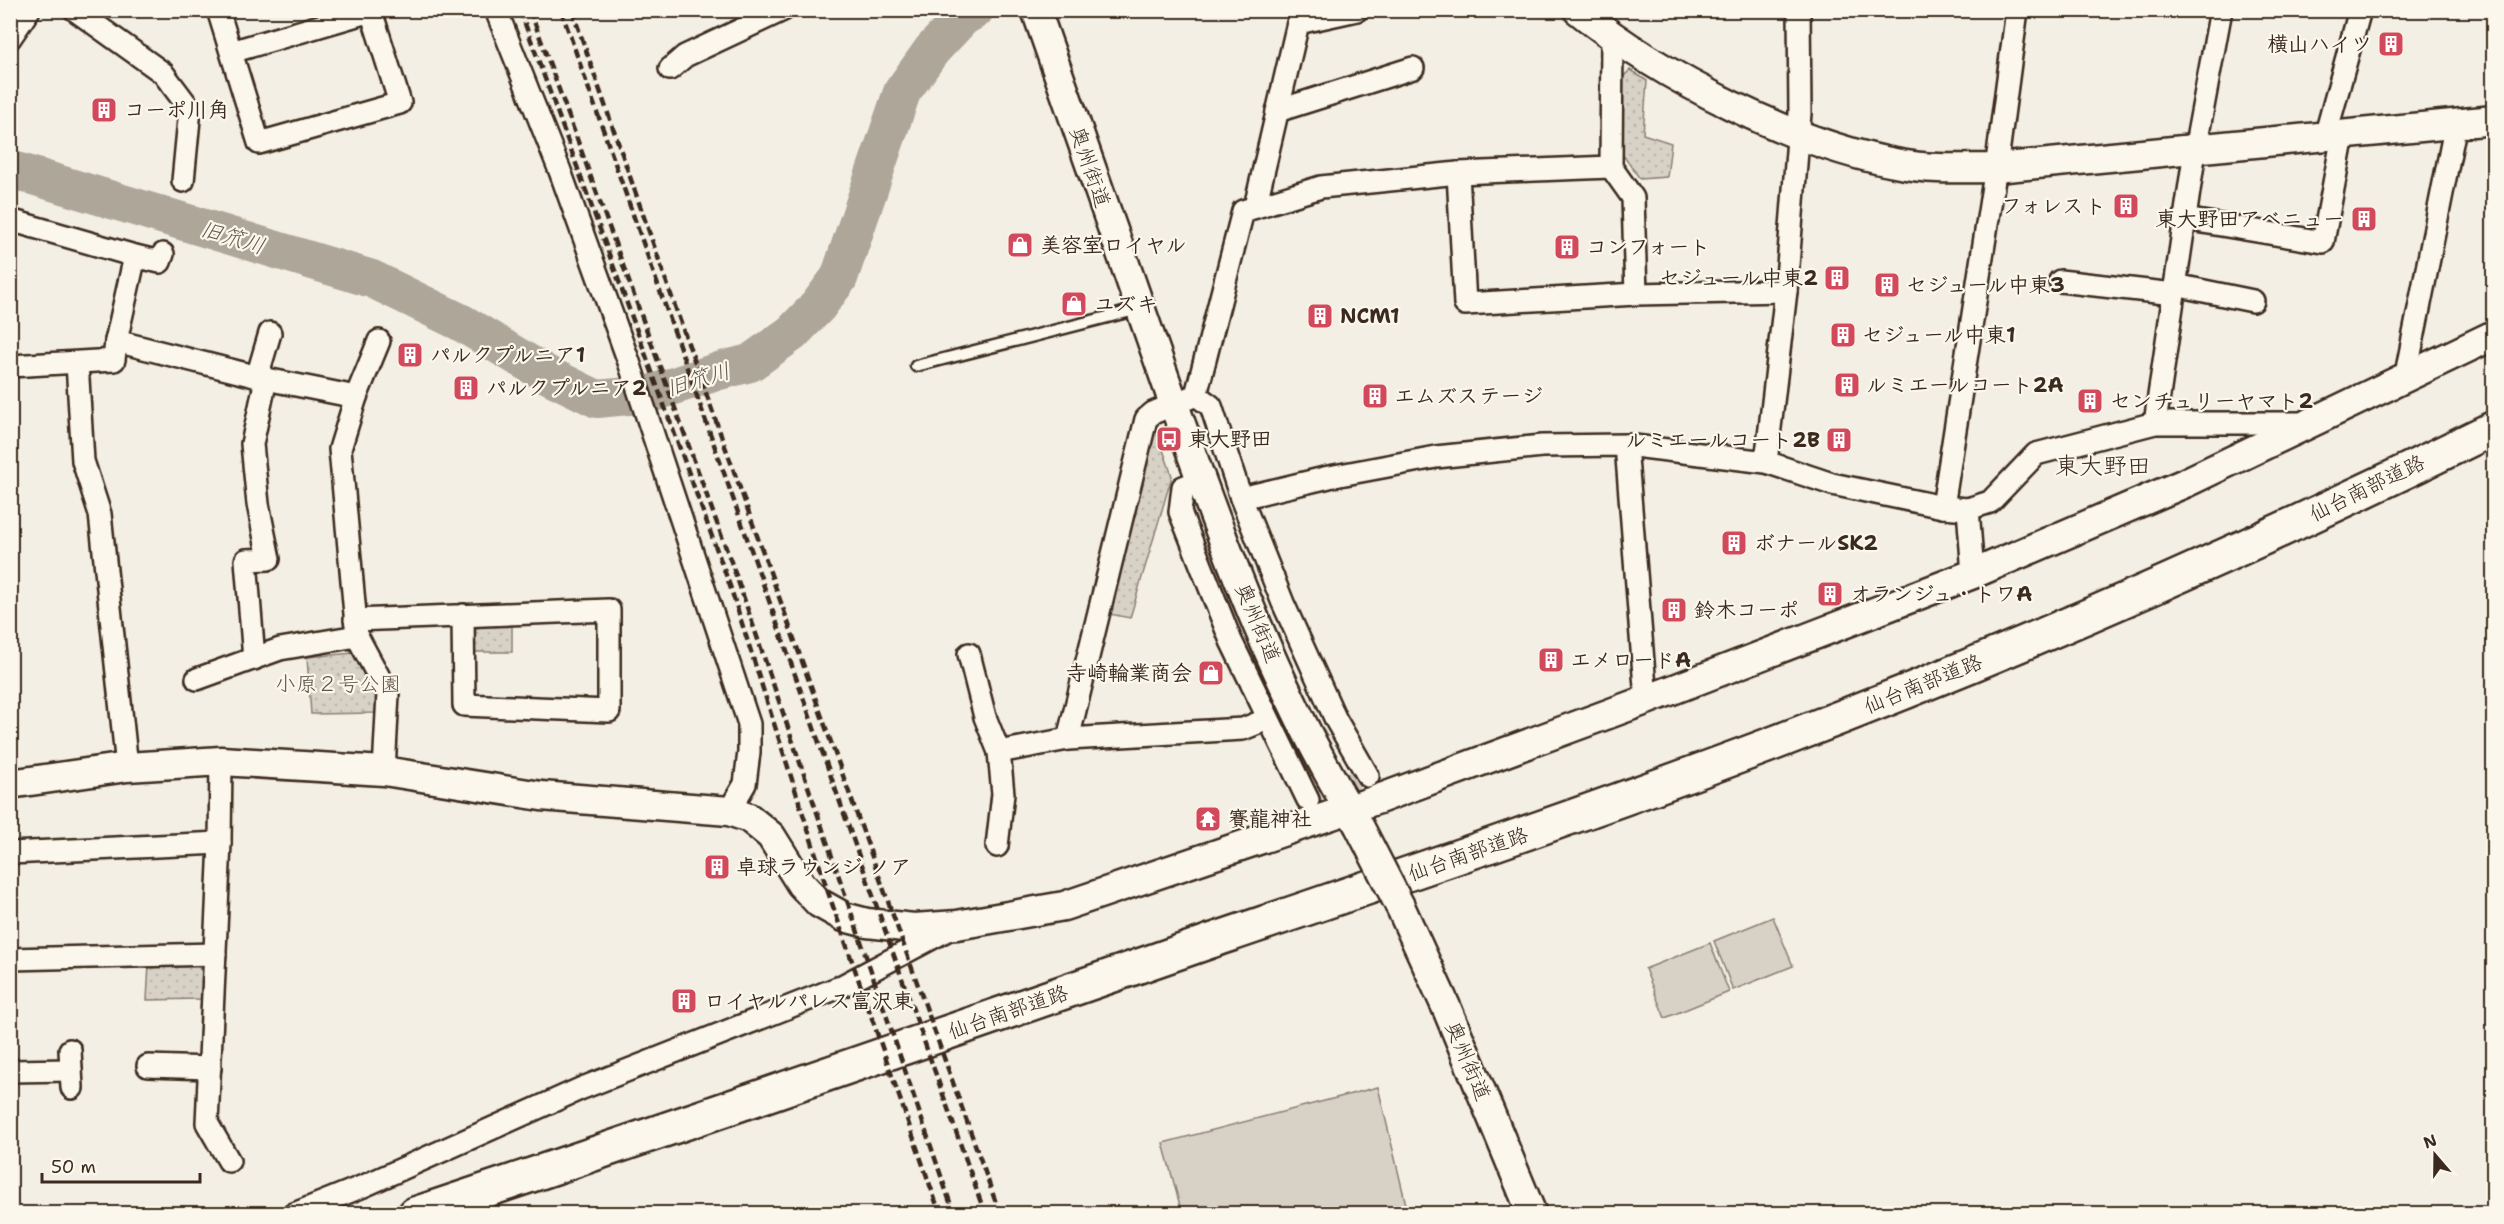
<svg xmlns="http://www.w3.org/2000/svg" width="2504" height="1224" font-family="'Shantell Sans','Klee One',sans-serif">
  <style>
    .green { fill: #d8d1c6; stroke: #8a7e72; stroke-width: 1.5 }
    .park { fill: url(#park-dots); stroke: #8a7e72; stroke-width: 1.5 }
    .lines { fill: none; stroke-linecap: round; stroke-linejoin: round }
    .river { stroke: #afa69a; stroke-width: 38 }
    .street-tunnel { stroke: #cec8bc; stroke-width: 21; stroke-dasharray: 21 10; stroke-linecap: butt }
    .lane-casing { stroke: #3b2a1e; stroke-width: 15 }
    .street-casing { stroke: #3b2a1e; stroke-width: 26 }
    .secondary-casing { stroke: #3b2a1e; stroke-width: 33 }
    .highway-casing { stroke: #3b2a1e; stroke-width: 38 }
    .lane { stroke: #fbf7ec; stroke-width: 10 }
    .street { stroke: #fbf7ec; stroke-width: 21 }
    .secondary { stroke: #fbf7ec; stroke-width: 28 }
    .highway { stroke: #fbf7ec; stroke-width: 33 }
    .rail { stroke: #3b2a1e; stroke-width: 4.5; stroke-dasharray: 9 4.5; stroke-linecap: butt }
    .secondary-bridge-casing { stroke: #3b2a1e; stroke-width: 33; stroke-linecap: butt }
    .secondary-bridge { stroke: #fbf7ec; stroke-width: 28 }
    .labels { text-anchor: middle; stroke-width: 4.5; stroke-linejoin: round; paint-order: stroke }
    .poi-label { font-size: 21px; font-weight: bold; fill: #3b2a1e; stroke: #fbf7ec; text-anchor: start }
    .street-label { font-size: 21px; fill: #3b2a1e; stroke: #fbf7ec }
    .park-label { font-size: 21px; fill: #625448; stroke: #fbf7ec }
    .water-label { font-size: 22px; font-style: italic; fill: #645549; stroke: #fbf7ec }
    .quarter-label { font-size: 24px; fill: #3b2a1e; stroke: #fbf7ec }
  </style>
  <defs>
    <pattern id="park-dots" width="8" height="8" patternUnits="userSpaceOnUse" patternTransform="scale(1.5)"><rect width="8" height="8" fill="#d8d1c6"/><path d="M2 2h.1M6 6h.1" fill="none" stroke="#bab4aa" stroke-width="1.8" stroke-linecap="round"/></pattern>
  </defs>
  <rect width="100%" height="100%" fill="#f3efe4"/>
  <filter id="ink" filterUnits="userSpaceOnUse"><feTurbulence type="fractalNoise" baseFrequency=".0167" numOctaves="2"/><feDisplacementMap in="SourceGraphic" scale="12" xChannelSelector="R" yChannelSelector="G"/><feConvolveMatrix kernelMatrix="1 2 1 2 8 2 1 2 1" color-interpolation-filters="sRGB"/></filter>
  <g filter="url(#ink)">
    <g class="green">
      <path d="M 1773,917 L 1793,966 L 1733,990 L 1714,941 Z"/>
      <path d="M 1710,943 L 1729,992 L 1665,1018 L 1645,969 Z"/>
      <path d="M 1378,1087 L 1408,1213 L 1182,1213 L 1163,1143 Z"/>
    </g>
    <g class="park">
      <path d="M 1630,70 L 1647,81 L 1643,134 L 1671,143 L 1667,177 L 1640,179 L 1620,151 L 1621,79 Z"/>
      <path d="M 1155,426 L 1172,476 L 1130,618 L 1104,613 Z"/>
      <path d="M 483,623 L 512,623 L 512,652 L 473,652 L 473,632 Z"/>
      <path d="M 354,653 L 378,693 L 377,713 L 311,714 L 307,657 Z"/>
      <path d="M 195,963 L 204,974 L 202,999 L 147,1000 L 149,964 Z"/>
    </g>
    <g class="lines">
      <path class="river" d="M 10,169 L 372,279 L 462,323 L 548,375 L 597,399 L 650,394 L 719,371 L 750,363 L 792,333 L 818,306 L 839,278 L 902,92 L 932,50 L 963,17 L 975,10"/>
      <path class="street-tunnel" d="M 1308,800 L 1368,776"/>
      <g class="lane-casing">
        <path id="lane" d="M 916,366 L 1139,309"/>
      </g>
      <g class="street-casing">
        <g id="street">
          <path d="M 75,10 L 163,73 L 190,109 L 183,181"/>
          <path d="M 218,10 L 259,143 L 400,103 L 371,11 L 231,52"/>
          <path d="M 496,10 L 560,171 L 629,362 L 749,724 L 749,752 L 745,784 L 729,811"/>
          <path d="M 10,38 L 29,10"/>
          <path d="M 670,69 L 685,56 L 783,10"/>
          <path d="M 1277,111 L 1413,68"/>
          <path d="M 2325,137 L 2360,10"/>
          <path d="M 1611,167 L 1633,198 L 1636,294"/>
          <path d="M 1458,173 L 1465,304 L 1636,294 L 1786,291 L 1800,113 L 1799,10"/>
          <path d="M 1255,207 L 1298,23 L 1357,10"/>
          <path d="M 2185,219 L 2323,242 L 2343,135"/>
          <path d="M 10,220 L 135,256 L 116,341 L 266,379 L 356,397 L 340,449 L 357,636 L 388,694 L 384,771"/>
          <path d="M 135,256 L 160,262 L 163,254"/>
          <path d="M 2060,281 L 2174,294"/>
          <path d="M 2175,285 L 2253,301"/>
          <path d="M 77,363 L 83,461 L 100,514 L 127,767"/>
          <path d="M 10,366 L 114,360 L 116,341"/>
          <path d="M 257,377 L 270,333"/>
          <path d="M 2405,379 L 2456,123"/>
          <path d="M 1196,395 L 1211,406 L 1241,498 L 1283,603 L 1336,720 L 1368,776"/>
          <path d="M 356,397 L 379,341"/>
          <path d="M 2155,423 L 2195,150 L 2221,10"/>
          <path d="M 1626,445 L 1646,700"/>
          <path d="M 1766,462 L 1786,291"/>
          <path d="M 1201,480 L 1183,487 L 1180,512 L 1231,641 L 1308,800"/>
          <path d="M 1241,498 L 1329,477 L 1436,457 L 1542,446 L 1626,445 L 1766,462 L 1832,484 L 1943,507 L 1968,509 L 1990,502 L 2036,454 L 2155,423 L 2305,423"/>
          <path d="M 1943,507 L 1998,154 L 2017,10"/>
          <path d="M 1968,509 L 1973,574"/>
          <path d="M 355,620 L 609,610 L 609,711 L 464,705 L 463,615"/>
          <path d="M 969,654 L 985,717 L 999,752 L 1068,739"/>
          <path d="M 254,659 L 246,560 L 269,559 L 258,504 L 252,444 L 266,379"/>
          <path d="M 197,679 L 280,649 L 357,636"/>
          <path d="M 1268,719 L 1243,729 L 1068,739 L 1146,419 L 1153,413 L 1196,395 L 1243,211 L 1321,187 L 1458,173 L 1611,167 L 1612,38"/>
          <path d="M 221,761 L 220,843 L 207,1123 L 229,1161"/>
          <path d="M 997,846 L 1003,794 L 999,752"/>
          <path d="M 10,853 L 220,843"/>
          <path d="M 10,959 L 215,954"/>
          <path d="M 70,1050 L 72,1088"/>
          <path d="M 148,1066 L 210,1068"/>
          <path d="M 10,1071 L 71,1070"/>
          <path d="M 294,1214 L 366,1185 L 580,1089 L 840,987 L 951,928"/>
        </g>
      </g>
      <g class="secondary-casing">
        <g id="secondary">
          <path d="M 1036,10 C 1083,145 1130,279 1177,413 C 1227,554 1279,696 1358,824"/>
          <path d="M 1578,10 C 1661,77 1795,145 1900,164 C 1931,170 1964,168 1996,168 L 2494,120"/>
          <path d="M 10,784 L 127,767 L 221,761 L 384,771 L 541,796 L 729,811 L 749,818 L 771,836 L 801,884 L 819,903 L 844,917 L 867,923 L 914,928 L 957,925 L 1064,906 L 1376,800 L 1646,700 L 1973,574 L 2185,483 L 2494,335"/>
          <path d="M 1400,906 L 1447,1009 L 1532,1214"/>
        </g>
      </g>
      <g class="highway-casing">
        <path id="highway" d="M 415,1214 C 680,1126 944,1034 1208,942 C 1399,877 1589,813 1777,742 C 2021,649 2260,544 2494,428"/>
      </g>
      <use href="#lane" class="lane"/>
      <use href="#street" class="street"/>
      <use href="#secondary" class="secondary"/>
      <use href="#highway" class="highway"/>
      <g class="rail">
        <path d="M 520,10 L 730,586 L 828,892 L 940,1214"/>
        <path d="M 530,10 L 738,581 L 954,1214"/>
        <path d="M 561,10 L 985,1214"/>
        <path d="M 572,10 L 678,315 L 1000,1214"/>
      </g>
      <g class="secondary-bridge-casing">
        <path id="secondary-bridge" d="M 1358,824 L 1400,906"/>
      </g>
      <use href="#secondary-bridge" class="secondary-bridge"/>
    </g>
  </g>
  <defs>
    <g id="building-square" transform="scale(1.35)"><rect x="-9" y="-9" width="18" height="18" rx="4" fill="#d1495b" stroke="#fbf7ec"/><path d="M-4-6H4V6H1V3H-1V6H-4ZM-2.5-4.3h1.7v1.8h-1.7ZM.8-4.3h1.7v1.8H.8ZM-2.5-1h1.7V.8h-1.7ZM.8-1h1.7V.8H.8Z" fill="#fff"/></g>
    <g id="shop-square" transform="scale(1.35)"><rect x="-9" y="-9" width="18" height="18" rx="4" fill="#d1495b" stroke="#fbf7ec"/><path d="M-5-2.5h2.3a2.7 3.5 0 0 1 5.4 0H5L5.5 6h-11ZM-1.5-2.5h3a1.5 2.3 0 0 0-3 0Z" fill="#fff"/></g>
    <g id="bus-square" transform="scale(1.35)"><rect x="-9" y="-9" width="18" height="18" rx="4" fill="#d1495b" stroke="#fbf7ec"/><path d="M-5-6H5V4H4V6H2V4H-2V6H-4V4H-5ZM-3.5-4V0h7V-4ZM-3.5 1.2v1.5H-2V1.2ZM2 1.2v1.5H3.5V1.2Z" fill="#fff"/></g>
    <g id="temple-square" transform="scale(1.35)"><rect x="-9" y="-9" width="18" height="18" rx="4" fill="#d1495b" stroke="#fbf7ec"/><path d="M0-6L5-2H3V0L6.5 2.5H4V6H1.5V3h-3V6H-4V2.5H-6.5L-3 0V-2H-5Z" fill="#fff"/></g>
  </defs>
  <g fill-rule="evenodd">
    <use href="#building-square" x="2391" y="44"/>
    <use href="#building-square" x="104" y="110"/>
    <use href="#building-square" x="2126" y="206"/>
    <use href="#building-square" x="2364" y="219"/>
    <use href="#shop-square" x="1020" y="245"/>
    <use href="#building-square" x="1567" y="247"/>
    <use href="#building-square" x="1837" y="278"/>
    <use href="#building-square" x="1887" y="285"/>
    <use href="#shop-square" x="1074" y="304"/>
    <use href="#building-square" x="1320" y="316"/>
    <use href="#building-square" x="1843" y="335"/>
    <use href="#building-square" x="410" y="355"/>
    <use href="#building-square" x="1847" y="385"/>
    <use href="#building-square" x="466" y="388"/>
    <use href="#building-square" x="1375" y="396"/>
    <use href="#building-square" x="2090" y="401"/>
    <use href="#bus-square" x="1169" y="439"/>
    <use href="#building-square" x="1839" y="440"/>
    <use href="#building-square" x="1734" y="543"/>
    <use href="#building-square" x="1830" y="594"/>
    <use href="#building-square" x="1674" y="610"/>
    <use href="#building-square" x="1551" y="660"/>
    <use href="#shop-square" x="1211" y="673"/>
    <use href="#temple-square" x="1208" y="819"/>
    <use href="#building-square" x="717" y="867"/>
    <use href="#building-square" x="684" y="1001"/>
  </g>
  <g class="labels">
    <g class="poi-label">
      <text x="2372" y="51" text-anchor="end">横山ハイツ</text>
      <text x="124" y="117">コーポ川角</text>
      <text x="2106" y="213" text-anchor="end">フォレスト</text>
      <text x="2344" y="226" text-anchor="end">東大野田アベニュー</text>
      <text x="1040" y="252">美容室ロイヤル</text>
      <text x="1586" y="254">コンフォート</text>
      <text x="1818" y="285" text-anchor="end">セジュール中東2</text>
      <text x="1906" y="292">セジュール中東3</text>
      <text x="1094" y="311">ユズキ</text>
      <text x="1340" y="323">NCM1</text>
      <text x="1862" y="342">セジュール中東1</text>
      <text x="430" y="362">パルクプルニア1</text>
      <text x="1866" y="392">ルミエールコート2A</text>
      <text x="486" y="395">パルクプルニア2</text>
      <text x="1394" y="403">エムズステージ</text>
      <text x="2110" y="408">センチュリーヤマト2</text>
      <text x="1188" y="446">東大野田</text>
      <text x="1820" y="447" text-anchor="end">ルミエールコート2B</text>
      <text x="1754" y="550">ボナールSK2</text>
      <text x="1850" y="601">オランジュ・トワA</text>
      <text x="1694" y="617">鈴木コーポ</text>
      <text x="1570" y="667">エメロードA</text>
      <text x="1192" y="680" text-anchor="end">寺崎輪業商会</text>
      <text x="1228" y="826">賽龍神社</text>
      <text x="736" y="874">卓球ラウンジ ノア</text>
      <text x="704" y="1008">ロイヤルパレス富沢東</text>
    </g>
    <g class="street-label">
      <text transform="translate(1090 167) rotate(71)" y="7">奥州街道</text>
      <text transform="translate(2367 488) rotate(-26)" y="7">仙台南部道路</text>
      <text transform="translate(1258 623) rotate(67)" y="7">奥州街道</text>
      <text transform="translate(1923 684) rotate(-22)" y="7">仙台南部道路</text>
      <text transform="translate(1468 854) rotate(-19)" y="7">仙台南部道路</text>
      <text transform="translate(1008 1012) rotate(-19)" y="7">仙台南部道路</text>
      <text transform="translate(1468 1061) rotate(67)" y="7">奥州街道</text>
    </g>
    <g class="park-label">
      <text x="338" y="691">小原２号公園</text>
    </g>
    <g class="water-label">
      <text transform="translate(233 237) rotate(17)" y="8">旧笊川</text>
      <text transform="translate(698 379) rotate(-17)" y="8">旧笊川</text>
    </g>
    <g class="quarter-label">
      <text x="2103" y="474">東大野田</text>
    </g>
  </g>
  <rect width="2504" height="1224" fill="none" stroke="#fbf7ec" stroke-width="36"/>
  <rect x="18" y="18" width="2468" height="1188" fill="none" stroke="#3b2a1e" stroke-width="2" filter="url(#ink)"/>
  <g transform="translate(2435 1155) rotate(340)" stroke="#fbf7ec" stroke-width="4.5" paint-order="stroke">
  <path d="M0-4.5L10 22L0 15L-10 22Z" fill="#3b2a1e"/>
  <text y="-9" font-size="16" font-weight="bold" text-anchor="middle" fill="#3b2a1e">N</text>
  </g>
  <path d="M42 1173v9h158v-9" fill="none" stroke="#3b2a1e" stroke-width="3"/>
  <text x="51" y="1173" font-size="18" fill="#3b2a1e" stroke="#fbf7ec" stroke-width="4.5" paint-order="stroke">50 m</text>
</svg>
